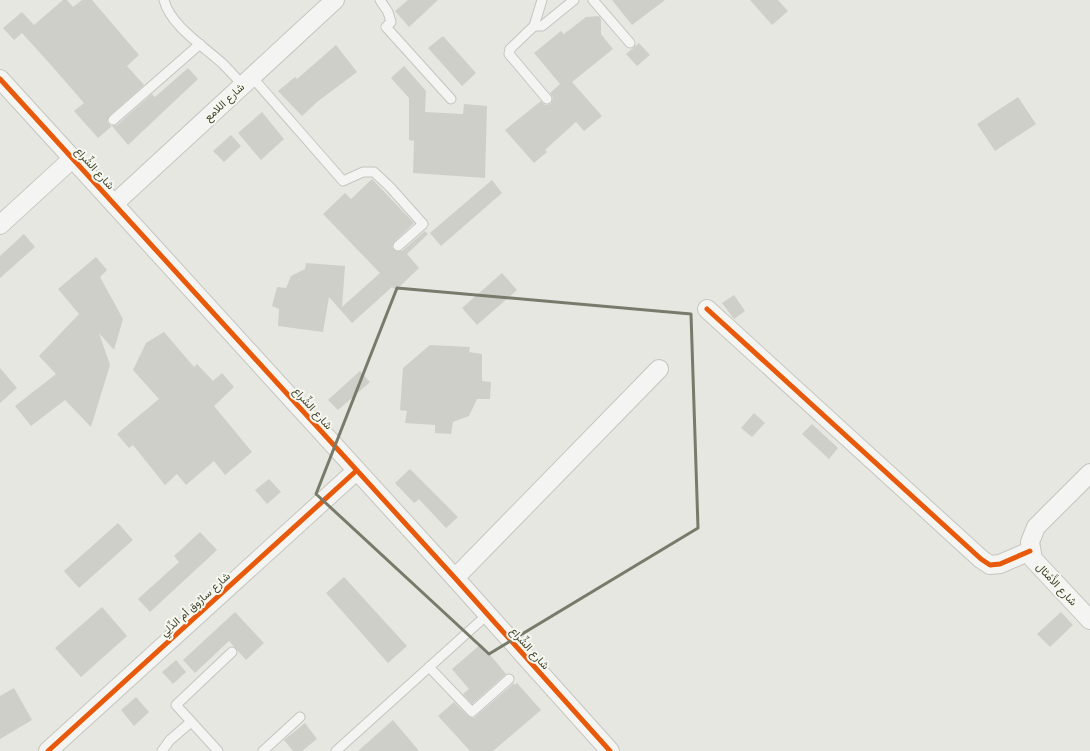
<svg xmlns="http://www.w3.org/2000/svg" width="1090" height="751" font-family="'PT Sans',Vazirmatn,sans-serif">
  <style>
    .building { fill: #cfcfca }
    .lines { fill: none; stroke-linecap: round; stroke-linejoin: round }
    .service-casing { stroke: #c5c5c0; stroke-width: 11 }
    .minor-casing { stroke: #c5c5c0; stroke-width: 20 }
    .service { stroke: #f4f4f2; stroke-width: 9 }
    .minor { stroke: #f4f4f2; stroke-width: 18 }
    .cycleway-casing { stroke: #f6f7f0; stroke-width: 8 }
    .cycleway { stroke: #e8590c; stroke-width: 5 }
    .marked { fill: none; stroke: #787b6a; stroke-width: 3; stroke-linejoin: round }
    .labels { text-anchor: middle; stroke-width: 4; stroke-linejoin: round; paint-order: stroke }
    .street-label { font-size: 11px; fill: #3d4129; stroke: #f6f7f0 }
  </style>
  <rect width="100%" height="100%" fill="#e7e7e2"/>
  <g class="building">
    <path d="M 63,0 L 67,0 L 73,7 L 82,0 L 92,0 L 139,55 L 127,66 L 144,85 L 109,116 L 107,122 L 111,126 L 117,125 L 152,94 L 155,97 L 188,68 L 198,79 L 128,145 L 112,126 L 98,138 L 74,111 L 84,103 L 51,65 L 22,33 L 14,40 L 3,28 L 22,12 L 34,25 Z"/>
    <path d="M 408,0 L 438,0 L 409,27 L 395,11 Z"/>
    <path d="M 612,0 L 665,0 L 632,25 Z"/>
    <path d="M 750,0 L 778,0 L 788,11 L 772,25 Z"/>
    <path d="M 599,16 L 601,19 L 601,34 L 613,49 L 572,82 L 602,116 L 584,131 L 576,122 L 545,150 L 547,152 L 534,163 L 505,130 L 541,101 L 545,105 L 551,104 L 553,98 L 550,93 L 560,84 L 534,53 L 561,31 L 564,34 L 586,17 Z"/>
    <path d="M 443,36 L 476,73 L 462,86 L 428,48 Z"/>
    <path d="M 639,43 L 650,55 L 637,66 L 626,54 Z"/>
    <path d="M 336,45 L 357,72 L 317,102 L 302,116 L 278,91 L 295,77 L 297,79 Z"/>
    <path d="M 404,66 L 426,91 L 425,112 L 463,114 L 464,104 L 487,106 L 485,178 L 413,173 L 414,141 L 409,140 L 409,98 L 391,78 Z"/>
    <path d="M 1018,97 L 1036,124 L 995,151 L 977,124 Z"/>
    <path d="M 262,112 L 284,139 L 261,160 L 238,133 Z"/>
    <path d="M 231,135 L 241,146 L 224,162 L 213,151 Z"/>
    <path d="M 372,179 L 414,223 L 394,242 L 392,247 L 394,250 L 402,251 L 425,231 L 428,234 L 407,254 L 419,268 L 396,290 L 392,287 L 352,323 L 329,297 L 323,332 L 278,326 L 279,309 L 272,306 L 277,287 L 286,288 L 291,276 L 305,269 L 306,263 L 345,266 L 342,307 L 380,273 L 323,214 L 345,193 L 351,199 Z"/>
    <path d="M 492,180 L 502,193 L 441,246 L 430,233 Z"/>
    <path d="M 24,234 L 35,247 L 0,278 L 0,256 Z"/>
    <path d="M 96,257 L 107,270 L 100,277 L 123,319 L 114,350 L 99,333 L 110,365 L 91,427 L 65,400 L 31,426 L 15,406 L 56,374 L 39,356 L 79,314 L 58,289 Z"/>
    <path d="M 502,273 L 517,290 L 477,325 L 462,308 Z"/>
    <path d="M 734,295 L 745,311 L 734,319 L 722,303 Z"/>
    <path d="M 164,332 L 194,367 L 197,364 L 213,381 L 222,373 L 234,387 L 214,406 L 252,452 L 225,475 L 214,461 L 186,485 L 177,474 L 165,485 L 133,445 L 129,448 L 117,434 L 159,399 L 133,370 L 146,343 Z"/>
    <path d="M 430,345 L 470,347 L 469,352 L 482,354 L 482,381 L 491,382 L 490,399 L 477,399 L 469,416 L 453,422 L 451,434 L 435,433 L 435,425 L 405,423 L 407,411 L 400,410 L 403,368 Z"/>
    <path d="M 0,368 L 17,388 L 0,403 Z"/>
    <path d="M 360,371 L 370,382 L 338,410 L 328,400 Z"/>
    <path d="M 754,413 L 765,423 L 752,437 L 741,428 Z"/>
    <path d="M 812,424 L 838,448 L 829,459 L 802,434 Z"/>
    <path d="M 410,469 L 458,517 L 446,528 L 419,499 L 414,503 L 395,483 Z"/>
    <path d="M 269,479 L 281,492 L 267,504 L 255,490 Z"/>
    <path d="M 118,523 L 133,540 L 79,588 L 64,571 Z"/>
    <path d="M 200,532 L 217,550 L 150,612 L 138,599 L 179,562 L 174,556 Z"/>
    <path d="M 344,577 L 407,646 L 388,663 L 326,593 Z"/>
    <path d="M 102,607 L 127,636 L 81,677 L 55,648 Z"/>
    <path d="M 235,612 L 264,643 L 246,660 L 229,641 L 195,673 L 183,660 Z"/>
    <path d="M 1061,612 L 1073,625 L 1050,647 L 1037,634 Z"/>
    <path d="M 481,644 L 506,674 L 472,704 L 463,694 L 469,689 L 452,669 Z"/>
    <path d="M 176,660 L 186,672 L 173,684 L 162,672 Z"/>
    <path d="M 514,683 L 515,685 L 517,683 L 541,710 L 493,751 L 470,751 L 438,716 L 454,702 L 468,716 L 474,718 Z"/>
    <path d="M 14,688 L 32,720 L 0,739 L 0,696 Z"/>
    <path d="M 136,697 L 149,712 L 134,726 L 121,710 Z"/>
    <path d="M 393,720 L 419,751 L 358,751 Z"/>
    <path d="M 305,723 L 317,739 L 302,751 L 293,751 L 284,740 Z"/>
  </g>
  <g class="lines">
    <g class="service-casing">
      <g id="service">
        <path d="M 164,0 C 170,25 203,46 222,63 C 229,70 236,78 243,85"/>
        <path d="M 380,0 L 388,12 L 391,22 L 386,27 L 451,99"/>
        <path d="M 542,0 L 534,26 L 510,49 L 509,54 L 547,99"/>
        <path d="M 593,0 L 630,43"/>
        <path d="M 534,26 L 542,26 L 574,0"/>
        <path d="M 252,77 L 343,181 L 363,172 L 374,172 L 390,187 L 423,224 L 398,246"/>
        <path d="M 113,120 L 200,44"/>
        <path d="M 429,667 L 472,712 L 509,679"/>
        <path d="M 162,751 L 170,740 L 191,722"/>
        <path d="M 218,751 L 176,705 L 232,652"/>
        <path d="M 263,751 L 300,717"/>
        <path d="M 336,751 L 487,615"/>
      </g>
    </g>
    <g class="minor-casing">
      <g id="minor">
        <path d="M 0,79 L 455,578 L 610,751"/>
        <path d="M 114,204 L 335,0"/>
        <path d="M 0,225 L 72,159"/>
        <path d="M 707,309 L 981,559 L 990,565 L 1000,564 L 1030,551"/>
        <path d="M 1090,473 L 1036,527 L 1030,542 L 1033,559 L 1090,620"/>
        <path d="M 455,578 L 659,369"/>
        <path d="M 48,751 L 356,471"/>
      </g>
    </g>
    <use href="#service" class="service"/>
    <use href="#minor" class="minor"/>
    <g class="cycleway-casing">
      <g id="cycleway">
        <path d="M 0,79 L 455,578 L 610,751"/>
        <path d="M 707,309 L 981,559 L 990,565 L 1000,564 L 1030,551"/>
        <path d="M 48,751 L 356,471"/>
      </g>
    </g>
    <use href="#cycleway" class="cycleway"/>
  </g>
  <path class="marked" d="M 397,288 L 691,314 L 698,528 L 489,654 L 316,494 Z"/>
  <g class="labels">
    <g class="street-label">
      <text transform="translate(224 102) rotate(-43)" y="4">شارع اللامع</text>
      <text transform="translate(95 168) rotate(48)" y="4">شارع الشِّراع</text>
      <text transform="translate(313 408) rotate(48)" y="4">شارع الشِّراع</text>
      <text transform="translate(1057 584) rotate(47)" y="4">شارع الأَمْثال</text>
      <text transform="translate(195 604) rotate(-42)" y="4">شارع سارُوق أم الدِّلِي</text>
      <text transform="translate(530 648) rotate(48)" y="4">شارع الشِّراع</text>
    </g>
  </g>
</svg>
